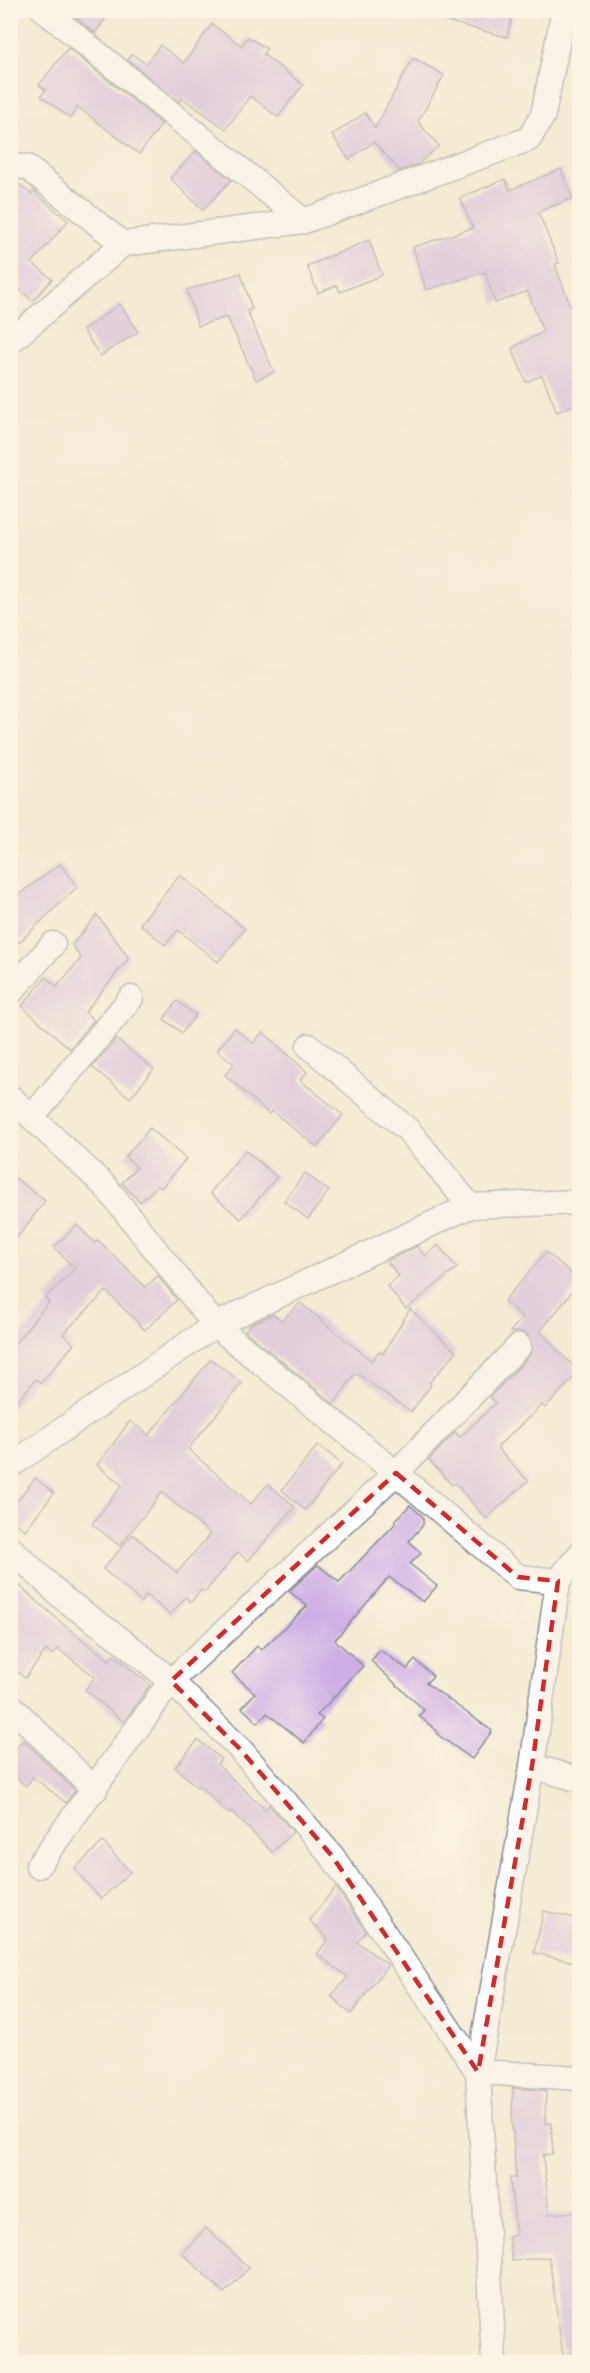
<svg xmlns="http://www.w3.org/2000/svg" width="590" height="2373" font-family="'IM FELL DW Pica',serif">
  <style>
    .building { fill: #cdaee6 }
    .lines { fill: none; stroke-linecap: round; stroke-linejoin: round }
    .minor-casing { stroke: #888d98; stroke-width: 27 }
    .minor { stroke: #fff; stroke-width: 24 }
    .marked { fill: none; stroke: #d62828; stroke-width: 4.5; stroke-dasharray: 12 8; stroke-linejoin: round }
  </style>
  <rect width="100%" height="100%" fill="#fcf5e5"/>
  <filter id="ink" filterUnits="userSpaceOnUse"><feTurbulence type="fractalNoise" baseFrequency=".0167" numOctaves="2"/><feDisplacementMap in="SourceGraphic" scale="12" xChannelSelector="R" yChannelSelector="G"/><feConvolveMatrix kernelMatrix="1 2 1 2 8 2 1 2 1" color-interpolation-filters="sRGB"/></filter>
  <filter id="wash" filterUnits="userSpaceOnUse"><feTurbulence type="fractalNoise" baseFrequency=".008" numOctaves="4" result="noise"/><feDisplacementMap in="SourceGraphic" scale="24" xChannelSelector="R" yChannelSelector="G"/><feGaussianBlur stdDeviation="1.35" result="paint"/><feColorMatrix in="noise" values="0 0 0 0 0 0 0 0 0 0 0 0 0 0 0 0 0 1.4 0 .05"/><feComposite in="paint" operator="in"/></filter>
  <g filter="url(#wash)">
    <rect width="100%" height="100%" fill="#f4ebd3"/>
    <g id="blocks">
      <g class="building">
        <path d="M 67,10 L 112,10 L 95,33 Z"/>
        <path d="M 435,10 L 514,10 L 507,37 L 434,18 Z"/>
        <path d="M 212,24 L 242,46 L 248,37 L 267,49 L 263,54 L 303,85 L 278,117 L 250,96 L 226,129 L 182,98 L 179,102 L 128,60 L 132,54 L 146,64 L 160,45 L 184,63 Z"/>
        <path d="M 68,48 L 162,124 L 139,154 L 78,107 L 70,118 L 41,96 L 46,90 L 39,85 Z"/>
        <path d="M 413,58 L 444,75 L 418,122 L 439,146 L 418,164 L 400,171 L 374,142 L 349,159 L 332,135 L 365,113 L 375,128 Z"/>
        <path d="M 196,151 L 231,180 L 203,210 L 170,178 Z"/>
        <path d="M 561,169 L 573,198 L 538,212 L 559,263 L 555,264 L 579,331 L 579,403 L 557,412 L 542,375 L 526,382 L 512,348 L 543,332 L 528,291 L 495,303 L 485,272 L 426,290 L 413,247 L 473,228 L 460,198 L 505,179 L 510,190 Z"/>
        <path d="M 10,180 L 15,181 L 31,194 L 33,191 L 68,221 L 32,263 L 52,279 L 33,301 L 14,285 L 10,289 Z"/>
        <path d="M 369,240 L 382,275 L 340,292 L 337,285 L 318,293 L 307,266 Z"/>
        <path d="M 241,273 L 252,309 L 247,311 L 274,372 L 256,380 L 227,317 L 198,326 L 187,290 Z"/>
        <path d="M 120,304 L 138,332 L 100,356 L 83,330 Z"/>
        <path d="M 60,864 L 77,887 L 10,951 L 10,901 Z"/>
        <path d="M 180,875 L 245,929 L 218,962 L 178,930 L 165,945 L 140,924 Z"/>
        <path d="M 97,915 L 129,958 L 85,1012 L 94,1020 L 70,1049 L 22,1006 L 46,977 L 57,987 L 81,958 L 72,945 Z"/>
        <path d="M 177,1001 L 196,1015 L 182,1033 L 164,1019 Z"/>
        <path d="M 235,1028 L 253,1043 L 263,1032 L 307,1072 L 300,1080 L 343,1115 L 317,1147 L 272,1111 L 269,1114 L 225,1075 L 234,1064 L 217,1050 Z"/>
        <path d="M 116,1039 L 154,1069 L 130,1098 L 92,1067 Z"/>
        <path d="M 150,1128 L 186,1159 L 161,1188 L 158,1185 L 140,1202 L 122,1183 L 137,1167 L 125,1157 Z"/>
        <path d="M 245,1150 L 277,1177 L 241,1219 L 210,1193 Z"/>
        <path d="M 305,1173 L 329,1191 L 308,1219 L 284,1201 Z"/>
        <path d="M 10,1174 L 45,1201 L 10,1247 Z"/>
        <path d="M 77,1225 L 95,1243 L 98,1240 L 145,1287 L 158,1276 L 177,1300 L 145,1330 L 106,1291 L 63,1334 L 74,1344 L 41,1383 L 36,1379 L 10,1410 L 10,1349 L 49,1302 L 45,1298 L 75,1269 L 54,1247 Z"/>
        <path d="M 438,1245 L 457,1268 L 406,1309 L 387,1286 L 399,1276 L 387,1261 L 417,1246 L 425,1256 Z"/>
        <path d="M 546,1252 L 579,1279 L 579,1283 L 540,1332 L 579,1372 L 545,1408 L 542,1405 L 499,1445 L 498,1449 L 528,1481 L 486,1519 L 455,1483 L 452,1485 L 429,1460 L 455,1432 L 460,1437 L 496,1403 L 490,1397 L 530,1355 L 533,1349 L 529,1336 L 522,1332 L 510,1332 L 523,1317 L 504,1301 Z"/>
        <path d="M 300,1303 L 372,1361 L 379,1351 L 383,1354 L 410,1309 L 456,1352 L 429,1383 L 431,1385 L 411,1412 L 356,1373 L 334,1404 L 245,1331 L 251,1324 L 273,1314 L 282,1321 Z"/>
        <path d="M 211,1359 L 242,1383 L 188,1449 L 251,1504 L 268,1484 L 295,1507 L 248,1561 L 238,1552 L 205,1592 L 201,1590 L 191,1602 L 186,1597 L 170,1615 L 146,1595 L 141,1602 L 103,1569 L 133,1534 L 177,1573 L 210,1534 L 162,1492 L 120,1546 L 92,1524 L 122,1485 L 97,1465 L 130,1421 L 149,1435 Z"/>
        <path d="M 318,1445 L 342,1464 L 305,1510 L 282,1490 Z"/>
        <path d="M 35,1478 L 54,1493 L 25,1530 L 10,1519 L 10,1510 Z"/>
        <path d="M 410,1505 L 423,1517 L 423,1525 L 409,1541 L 421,1553 L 410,1564 L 437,1586 L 423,1602 L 389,1577 L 335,1640 L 363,1666 L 317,1715 L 323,1719 L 304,1743 L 267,1713 L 258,1723 L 242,1708 L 255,1693 L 232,1673 L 257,1646 L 261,1650 L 307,1606 L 289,1591 L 318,1565 L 339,1582 L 396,1523 L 394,1522 Z"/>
        <path d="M 10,1577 L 65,1626 L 109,1660 L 114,1655 L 150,1685 L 124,1722 L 85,1690 L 95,1677 L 58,1649 L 53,1655 L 46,1650 L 25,1678 L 10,1666 Z"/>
        <path d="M 380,1650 L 407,1669 L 415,1660 L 433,1676 L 426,1683 L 492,1731 L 472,1759 L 437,1734 L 438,1732 L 419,1716 L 424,1710 L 371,1661 Z"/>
        <path d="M 23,1740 L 75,1790 L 66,1803 L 33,1777 L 26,1786 L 10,1773 L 10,1755 Z"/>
        <path d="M 198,1740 L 221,1759 L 217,1764 L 265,1810 L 269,1805 L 293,1832 L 272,1852 L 231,1811 L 229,1814 L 199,1785 L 197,1787 L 175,1767 Z"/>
        <path d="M 103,1842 L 130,1872 L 101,1899 L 74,1869 Z"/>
        <path d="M 336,1887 L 366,1931 L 357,1942 L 388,1965 L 351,2014 L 331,1996 L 348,1977 L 317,1954 L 328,1939 L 309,1920 Z"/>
        <path d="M 544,1911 L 579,1919 L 579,1963 L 534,1953 Z"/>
        <path d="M 513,2088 L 546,2090 L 545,2124 L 551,2123 L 553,2154 L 543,2155 L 549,2214 L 579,2212 L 579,2362 L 564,2362 L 549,2257 L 512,2261 L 509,2236 L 516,2235 L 510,2178 L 516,2178 L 512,2122 Z"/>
        <path d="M 206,2228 L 249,2268 L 224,2293 L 182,2253 Z"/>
      </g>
    </g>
  </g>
  <g filter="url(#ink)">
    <use href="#blocks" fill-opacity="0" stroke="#888d98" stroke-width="1.5"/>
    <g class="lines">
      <g class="minor-casing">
        <g id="minor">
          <path d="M 44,10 L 304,221"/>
          <path d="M 10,166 L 27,167 L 123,244"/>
          <path d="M 10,342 L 123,244 L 304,221 L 529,139 L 543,115 L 564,10"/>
          <path d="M 10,993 L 53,944"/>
          <path d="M 309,1046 L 409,1131 L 470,1206"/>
          <path d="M 10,1097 L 106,1187 L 215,1325 L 396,1473 L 518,1577 L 558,1581"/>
          <path d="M 32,1117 L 131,998"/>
          <path d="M 10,1466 L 215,1325 L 470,1206 L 580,1202"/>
          <path d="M 10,1548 L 64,1599 L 124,1642 L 171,1681 L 239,1748 L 332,1856 L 478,2072 L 494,2362"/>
          <path d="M 580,1554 L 558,1581 L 532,1766 L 478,2072 L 580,2078"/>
          <path d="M 10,1705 L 95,1790"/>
          <path d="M 532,1766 L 580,1780"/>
          <path d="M 38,1866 L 171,1681 L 396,1473 L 519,1346"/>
        </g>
      </g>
      <use href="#minor" class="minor"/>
    </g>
  </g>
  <path d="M0 0H590V2373H0ZM 396,1473 L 518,1577 L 558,1581 L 532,1766 L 478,2072 L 332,1856 L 239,1748 L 171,1681 Z" fill="#f4ebd3" fill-opacity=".55" fill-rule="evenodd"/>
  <path class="marked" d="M 396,1473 L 518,1577 L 558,1581 L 532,1766 L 478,2072 L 332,1856 L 239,1748 L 171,1681 Z"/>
  <rect width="590" height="2373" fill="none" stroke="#fcf5e5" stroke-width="36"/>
</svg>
